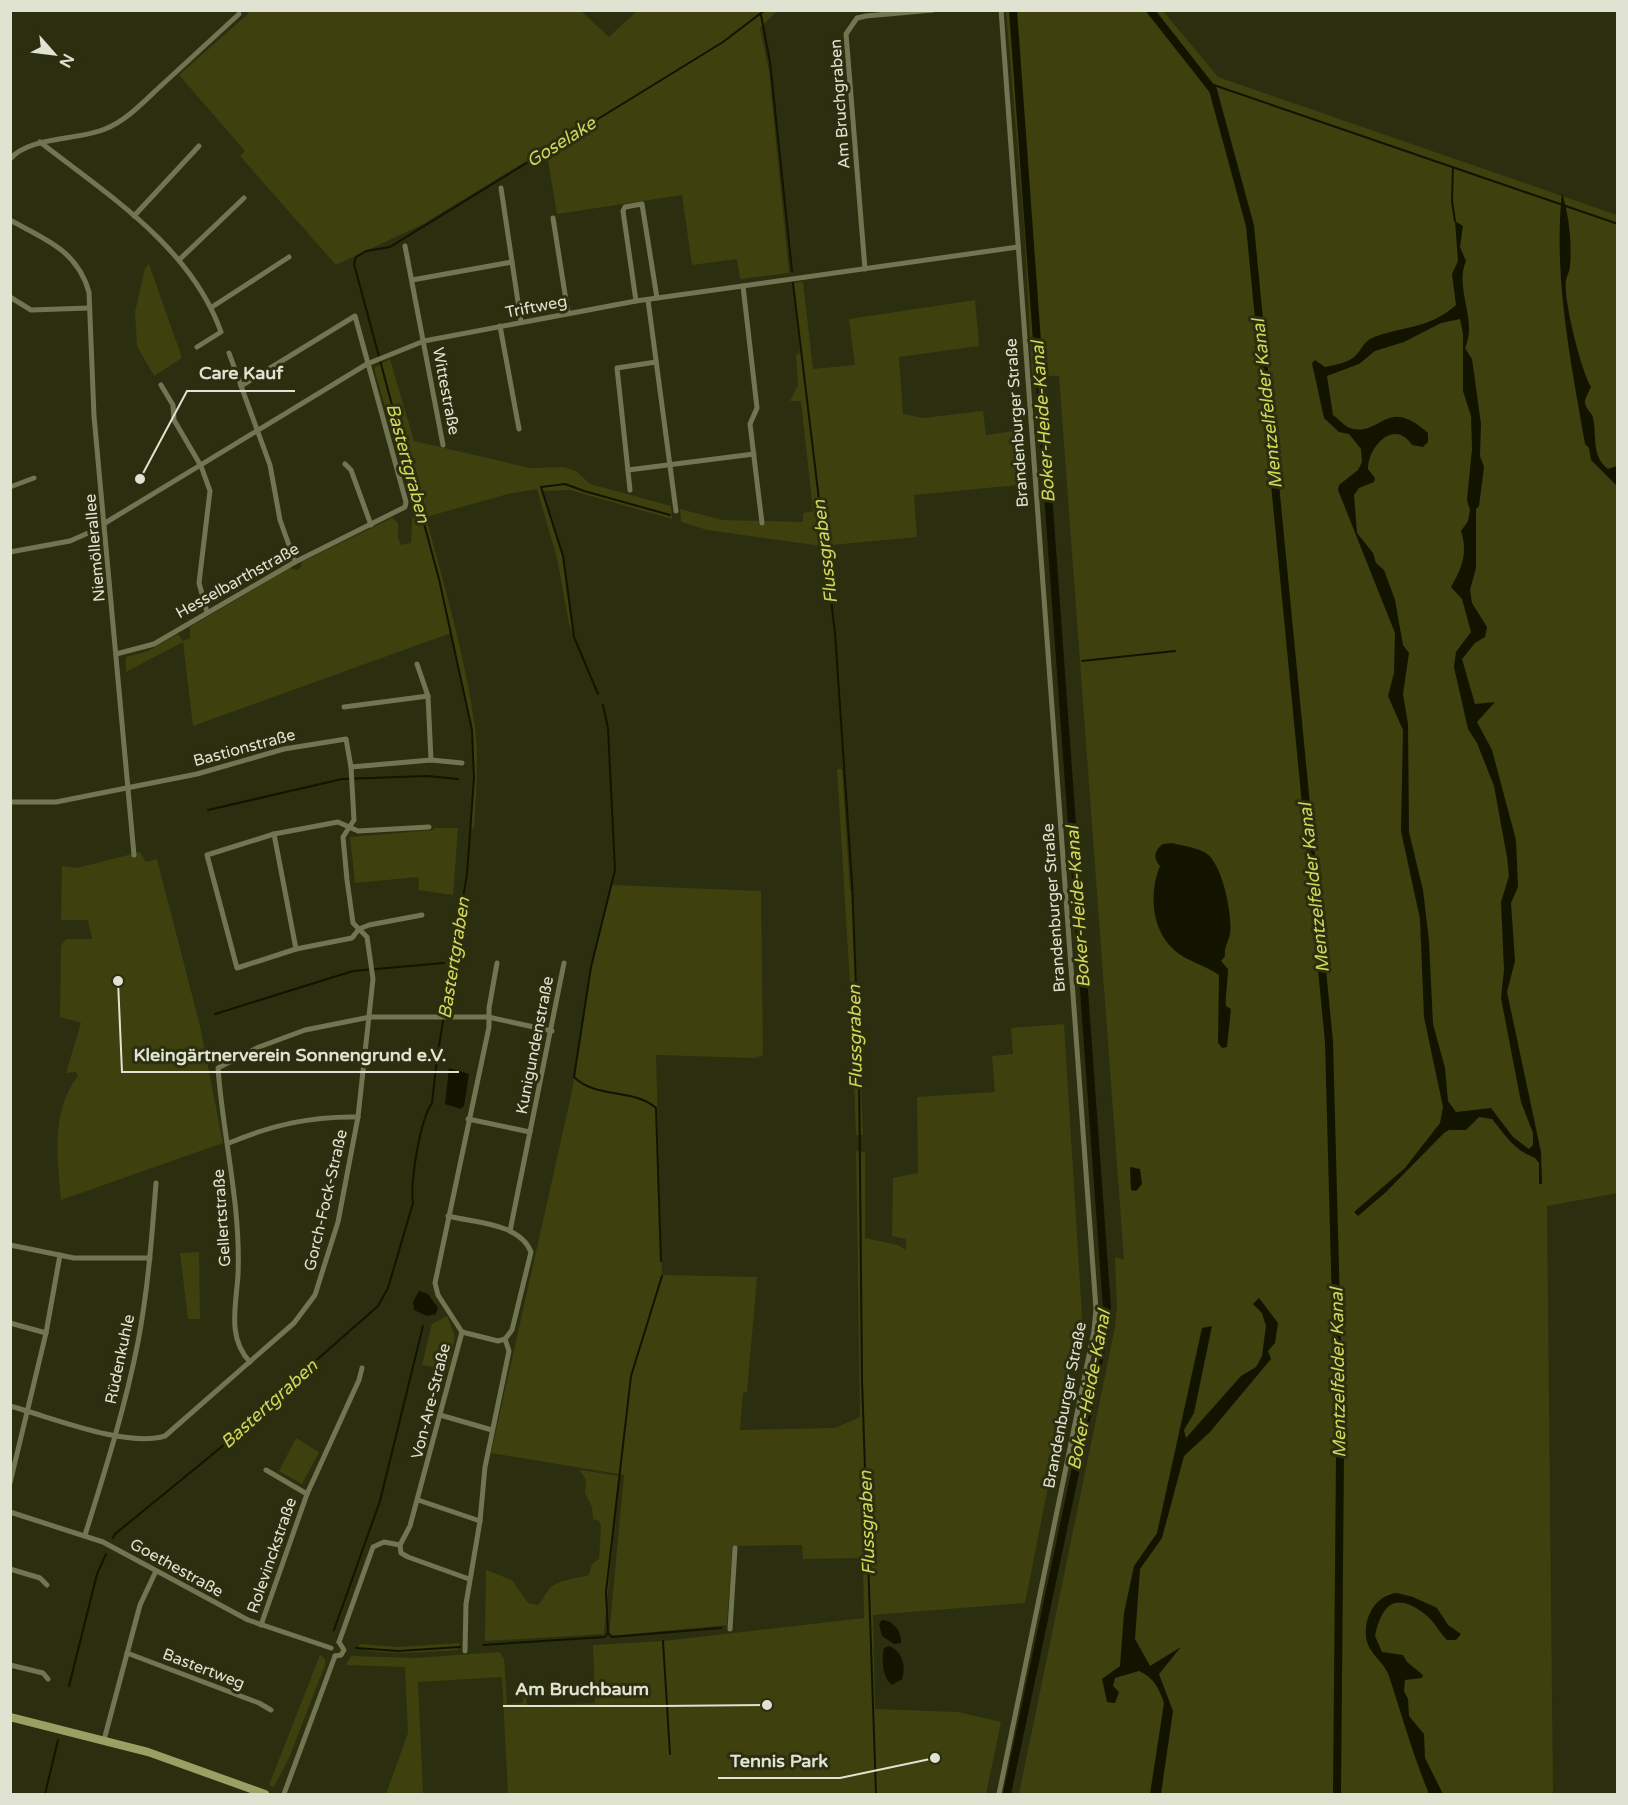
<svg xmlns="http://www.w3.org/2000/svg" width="1628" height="1805" font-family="'Varela Round',sans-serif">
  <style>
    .green { fill: #3e400e }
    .water { fill: #131400; fill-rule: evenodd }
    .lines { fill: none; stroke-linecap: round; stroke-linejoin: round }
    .stream { stroke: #131400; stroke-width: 2 }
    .canal { stroke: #131400; stroke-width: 8 }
    .street { stroke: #727551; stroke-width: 5 }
    .secondary { stroke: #9a9f64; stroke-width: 8 }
    .labels { text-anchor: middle; stroke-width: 6; stroke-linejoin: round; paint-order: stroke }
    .street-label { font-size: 16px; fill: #e1e3d2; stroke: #2c2e10 }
    .water-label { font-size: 18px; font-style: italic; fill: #d1d759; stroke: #2c2e10 }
    .leader { fill: none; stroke: #e1e3d2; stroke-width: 2 }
    .callout-dot { fill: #e1e3d2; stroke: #2c2e10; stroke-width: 2 }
    .callout-label { font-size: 18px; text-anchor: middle; font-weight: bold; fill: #e1e3d2; stroke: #2c2e10; stroke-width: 6; stroke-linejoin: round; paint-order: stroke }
  </style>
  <rect width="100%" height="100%" fill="#2c2e10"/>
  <g class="green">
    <path d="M 247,11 L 581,11 L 609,37 L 637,11 L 777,11 L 760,28 L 769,71 L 789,273 L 740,279 L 737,259 L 692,265 L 682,195 L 557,214 L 546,149 L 423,224 L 336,265 L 240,156 L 245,151 L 179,75 L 248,14 Z"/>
    <path d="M 1006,11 L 1163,11 L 1218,77 L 1617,215 L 1618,1193 L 1547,1206 L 1553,1794 L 1019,1794 L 1115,1327 L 1117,1307 L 1115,1257 L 1124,1260 L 1059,376 L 1032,375 L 1024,224 Z"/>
    <path d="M 149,264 L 182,358 L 154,376 L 137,346 L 135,312 L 145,268 Z"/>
    <path d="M 803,282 L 813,369 L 855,365 L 849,319 L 975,300 L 979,346 L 899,357 L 903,414 L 923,418 L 983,411 L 986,435 L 1022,430 L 1027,484 L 914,495 L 917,537 L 821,546 L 707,530 L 681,522 L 680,509 L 722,520 L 803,522 L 803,513 L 813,511 L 801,401 L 790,401 L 798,385 L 796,355 L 800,353 L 793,283 Z"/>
    <path d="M 390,359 L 414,441 L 530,468 L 564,467 L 576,471 L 590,484 L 671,506 L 672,519 L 570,490 L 541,491 L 563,556 L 574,637 L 569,624 L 557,558 L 537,489 L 508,494 L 426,517 C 444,586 465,655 475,727 C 479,760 476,795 474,828 L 471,829 L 474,778 L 472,730 L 451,633 L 193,726 L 183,642 L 126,672 L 126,657 L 148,651 L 178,634 L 183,641 L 190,638 L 190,627 L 290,568 L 297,570 L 301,567 L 302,562 L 392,518 L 398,523 L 398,538 L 401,545 L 411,543 L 413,505 L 374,368 Z"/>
    <path d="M 837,769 L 842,769 L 850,890 L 853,890 L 863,1135 L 856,1135 L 851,1001 Z"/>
    <path d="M 434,828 L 458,828 L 453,895 L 419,890 L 418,877 L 355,883 L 350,837 L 433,830 Z"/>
    <path d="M 140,852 L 146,862 L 157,859 L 200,1026 L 223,1143 L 61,1200 C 57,1158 51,1111 78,1076 L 76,1072 L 66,1073 L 81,1023 L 60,1017 L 61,946 L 66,939 L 92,939 L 88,920 L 61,920 L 62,866 L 77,868 Z"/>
    <path d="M 612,885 L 761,891 L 763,1055 L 755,1058 L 656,1055 L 662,1275 L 757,1277 L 747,1392 L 743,1393 L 740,1430 L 835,1428 L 860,1417 L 856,1151 L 865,1152 L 865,1238 L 898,1245 L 906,1250 L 906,1239 L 892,1236 L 893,1178 L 918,1173 L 917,1097 L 995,1092 L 992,1056 L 1013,1054 L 1011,1028 L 1064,1024 L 1082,1316 L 1025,1603 L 873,1615 L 875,1709 L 958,1712 L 1001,1722 L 986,1794 L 508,1794 L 502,1677 L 418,1682 L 423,1794 L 386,1794 L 408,1733 L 405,1667 L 346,1665 L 351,1656 L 416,1658 L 499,1652 L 504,1659 L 507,1704 L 523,1703 L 522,1683 L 525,1683 L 527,1706 L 595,1703 L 593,1645 L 663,1641 L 864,1618 L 863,1558 L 803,1559 L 802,1545 L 732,1546 L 727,1625 L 609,1636 L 624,1475 L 491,1453 L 572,1091 L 591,967 Z"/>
    <path d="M 199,1252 L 200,1319 L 188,1319 L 180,1253 Z"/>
    <path d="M 447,1316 L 455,1336 L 448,1370 L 422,1365 L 432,1324 Z"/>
    <path d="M 296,1438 L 319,1452 L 302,1484 L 279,1471 Z"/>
    <path d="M 580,1470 L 619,1476 L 604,1634 L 485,1641 L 486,1570 L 512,1580 L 528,1603 L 538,1605 C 543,1600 545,1594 549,1589 C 558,1579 577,1579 589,1575 L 592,1564 L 599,1559 L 601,1527 L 599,1521 L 593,1519 L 592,1507 L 585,1493 L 586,1480 Z"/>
    <path d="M 460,1643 L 458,1650 C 437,1651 374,1657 358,1647 L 360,1644 L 398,1647 Z"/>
    <path d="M 320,1655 L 325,1659 L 325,1665 L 289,1758 L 274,1787 L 269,1785 Z"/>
  </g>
  <g class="water">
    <path d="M 1562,193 C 1569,216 1572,242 1570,266 C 1570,271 1567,275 1566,280 C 1563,299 1581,370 1591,387 C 1589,391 1586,396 1585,401 C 1584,408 1592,412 1593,418 C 1597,436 1591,456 1608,469 L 1617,466 L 1617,486 L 1591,460 L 1589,448 L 1585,444 C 1571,362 1553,277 1562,193 Z"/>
    <path d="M 1455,221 L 1463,226 L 1460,247 L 1466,261 C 1454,288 1478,320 1465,348 L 1472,359 L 1481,424 L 1480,456 L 1484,467 L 1479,506 L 1476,509 L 1476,568 L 1470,590 L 1472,603 L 1487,627 L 1485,637 L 1475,643 L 1462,659 L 1475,704 L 1495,702 L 1477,722 L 1492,750 L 1516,840 L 1518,887 L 1511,903 L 1515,961 L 1507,992 L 1541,1152 L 1542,1184 L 1539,1184 L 1539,1163 L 1535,1158 C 1514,1150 1506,1136 1492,1119 L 1479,1117 L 1466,1130 L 1449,1130 L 1444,1133 L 1386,1192 L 1358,1216 L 1354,1212 L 1405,1168 L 1440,1123 L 1443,1107 L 1424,1017 L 1420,919 L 1401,831 L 1403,730 L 1388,696 L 1394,673 L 1395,633 L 1338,490 L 1339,485 L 1358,470 L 1362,462 L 1361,449 L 1349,434 L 1339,432 L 1324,418 L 1312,363 L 1315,360 L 1325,367 C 1334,365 1348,363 1355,356 C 1361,351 1363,343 1370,339 C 1401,325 1427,331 1456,305 L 1452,274 L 1458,261 ZM 1460,319 L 1463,334 L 1463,391 L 1471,416 L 1472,449 L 1467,500 L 1470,510 L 1468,521 L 1461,531 C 1468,553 1462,568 1451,587 L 1462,599 L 1471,632 L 1456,652 L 1454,667 L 1468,729 L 1477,743 L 1494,786 L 1507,857 L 1509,876 L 1501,902 L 1504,970 L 1501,998 L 1521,1102 L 1533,1133 L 1533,1145 L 1529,1149 L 1513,1137 L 1491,1108 L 1456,1112 L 1448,1101 L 1445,1068 L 1433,1024 L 1429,941 L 1423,890 L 1409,832 L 1408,724 L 1403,694 L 1409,653 L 1403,645 L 1395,600 L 1384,570 L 1376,563 L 1373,553 L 1357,533 L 1354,495 L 1359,488 L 1374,482 L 1375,478 L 1368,469 C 1368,447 1394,418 1412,445 L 1423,447 L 1428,442 L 1428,433 C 1387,396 1383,434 1353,429 C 1346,428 1339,419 1333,415 L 1327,376 L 1359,364 L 1375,351 L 1404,342 L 1441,323 Z"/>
    <path d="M 1172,843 C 1182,846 1195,847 1204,852 C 1222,860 1233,916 1230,934 C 1228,943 1224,947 1225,956 L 1221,961 L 1228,969 C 1228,980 1225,998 1226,1006 L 1231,1009 L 1227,1047 L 1222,1048 L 1218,1043 L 1219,975 C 1205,965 1186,961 1174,950 C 1151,929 1149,893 1160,866 C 1153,859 1154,850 1163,844 Z"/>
    <path d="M 449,1068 L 469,1074 L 464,1106 L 461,1109 L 445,1104 Z"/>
    <path d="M 1130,1167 L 1140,1169 L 1142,1184 L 1136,1191 L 1131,1190 Z"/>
    <path d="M 419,1291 L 428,1294 L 438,1308 L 436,1314 L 427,1316 L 414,1310 L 413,1302 Z"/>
    <path d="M 1259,1298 L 1278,1323 L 1275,1343 L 1268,1351 L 1271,1359 L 1210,1432 L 1184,1456 L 1162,1538 L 1140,1569 L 1135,1639 L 1150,1666 L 1181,1647 L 1159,1674 L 1173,1711 L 1161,1794 L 1150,1794 L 1164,1703 C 1159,1688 1154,1678 1139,1671 L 1115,1678 L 1113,1686 L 1119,1692 L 1115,1703 L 1107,1702 L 1102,1679 L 1120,1666 L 1124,1613 L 1134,1566 L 1157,1533 L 1202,1328 L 1212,1326 L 1194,1413 L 1184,1430 L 1186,1438 L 1241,1376 L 1256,1367 L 1262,1356 L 1266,1326 L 1262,1313 L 1253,1304 Z"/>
    <path d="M 1397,1593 L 1413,1597 L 1437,1608 L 1448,1625 L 1461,1634 L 1456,1640 L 1447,1640 C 1439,1632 1434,1621 1426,1615 C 1396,1591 1382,1603 1375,1636 L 1382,1652 L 1403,1655 L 1407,1662 L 1423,1675 L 1422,1678 L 1405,1680 L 1404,1691 L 1408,1699 L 1409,1716 L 1424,1734 L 1425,1758 L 1443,1794 L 1429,1794 C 1413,1755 1402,1716 1389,1676 C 1384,1661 1368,1654 1366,1637 C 1364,1616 1376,1595 1397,1593 Z"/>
    <path d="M 882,1620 C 893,1620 902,1632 901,1643 L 894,1644 L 882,1636 L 879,1624 Z"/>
    <path d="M 889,1646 C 903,1652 906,1666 902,1679 L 892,1685 C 883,1679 881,1659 884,1648 Z"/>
  </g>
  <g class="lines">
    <g class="stream">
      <path d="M 761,15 L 770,62 L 792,271"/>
      <path d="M 1205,82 L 1618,224"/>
      <path d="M 1453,167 L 1452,201 L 1455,221"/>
      <path d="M 793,283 L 835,633 L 852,883 L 859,1064 L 862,1380 L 876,1794"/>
      <path d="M 1082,661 L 1175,651"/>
      <path d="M 598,694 L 574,637 L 563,556 L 541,487 L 565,484 L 584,491 L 670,515"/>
      <path d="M 603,705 L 608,728 L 615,870 L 591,967 L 574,1077 C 596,1099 634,1088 656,1108 L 661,1261"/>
      <path d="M 208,810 L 342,779 L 427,776 L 458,779"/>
      <path d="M 215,1014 L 353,971 L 444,963"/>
      <path d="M 662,1276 L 631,1376 L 606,1592 L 608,1633 L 612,1637 L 721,1628"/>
      <path d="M 113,1538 L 115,1534 L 235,1436 L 270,1401 L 378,1306 L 388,1288 L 413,1203 C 410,1182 420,1120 432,1103 L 437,1058 L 467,874 L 474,778 L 472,730 L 439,579 L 354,264 L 356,257 L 366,251 L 390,247 L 723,42 L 765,10"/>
      <path d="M 334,1630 L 380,1501 L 423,1326"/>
      <path d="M 663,1641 L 670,1754"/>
      <path d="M 483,1645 L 605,1637 L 608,1633"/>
      <path d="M 356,1648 L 398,1651 L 460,1647"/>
      <path d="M 69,1686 L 97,1574 L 106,1554"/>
      <path d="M 45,1794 L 58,1740"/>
    </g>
    <g class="canal">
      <path d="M 1150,10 L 1213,90 L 1250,226 L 1329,1042 L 1340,1457 L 1337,1794"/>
      <path d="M 1007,1794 L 1105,1331 L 1107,1308 L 1013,10"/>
    </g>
    <g class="street">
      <path d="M 40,142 C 108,195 191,247 221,332 L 197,347"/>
      <path d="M 10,159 C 30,136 76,141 105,129 C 128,120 146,99 164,83 C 189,60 214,37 239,14"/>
      <path d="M 501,188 L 521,322"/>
      <path d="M 134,216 L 199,146"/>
      <path d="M 553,218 L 568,313"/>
      <path d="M 10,220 C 46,240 77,250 89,292 L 94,416 L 134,855"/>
      <path d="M 405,246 L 443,445"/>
      <path d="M 180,259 L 244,198"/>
      <path d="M 865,269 L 846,34 L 857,18 L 866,16 L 933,10"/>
      <path d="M 412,280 L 512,262"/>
      <path d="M 743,286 L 757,408 L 750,424 L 762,523"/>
      <path d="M 10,297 L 31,310 L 89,308"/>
      <path d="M 648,300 L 676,511"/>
      <path d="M 636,301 L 623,211 L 625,207 L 642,204 L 657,298"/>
      <path d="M 212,307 L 289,257"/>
      <path d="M 500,326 L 519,429"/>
      <path d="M 229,353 L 270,465 L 280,520 L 295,562"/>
      <path d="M 161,385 L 173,405 L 174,420 L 201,466 L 210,491 L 199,583 L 207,612"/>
      <path d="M 345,464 L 351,470 L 371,525"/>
      <path d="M 628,470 L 754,454"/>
      <path d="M 10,487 L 34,478"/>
      <path d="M 630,490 L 617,368 L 656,362"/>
      <path d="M 105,523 L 367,364 L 424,341 L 636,301 L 1018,247"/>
      <path d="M 10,552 L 70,541 L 95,530"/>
      <path d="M 116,654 L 154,644 L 295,562 L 405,507 L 406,502 L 355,316 L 241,386"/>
      <path d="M 417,664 L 428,696 L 431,760"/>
      <path d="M 344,707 L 428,696"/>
      <path d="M 351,767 L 431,760 L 462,763"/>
      <path d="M 10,802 L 56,802 L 197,774 L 284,749 L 346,739 L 351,767 L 354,820 L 343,837 L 347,880 L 353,923 L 367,937 L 373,979 L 358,1117 L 338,1222 L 315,1295 L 294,1323 L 165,1436 C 126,1448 51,1417 10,1406"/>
      <path d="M 274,834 L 296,949"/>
      <path d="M 422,915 L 369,925 L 359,929 L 352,938 L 296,949 L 237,968 L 207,855 L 274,834 L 338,822 L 358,831 L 429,827"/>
      <path d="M 468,1119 L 530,1132"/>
      <path d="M 229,1143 C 272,1125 311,1116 358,1117"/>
      <path d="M 448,1216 C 475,1223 520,1223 531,1252 L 512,1330 L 505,1339 L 498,1341 L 462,1332"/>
      <path d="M 510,1231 L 564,963"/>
      <path d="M 10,1245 L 74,1258 L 150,1258"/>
      <path d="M 10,1323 L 46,1333"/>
      <path d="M 250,1362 C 227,1338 236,1306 238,1275 C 241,1205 223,1137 218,1068 L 259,1047 L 305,1030 L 370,1017 L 488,1017 L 552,1031"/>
      <path d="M 440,1415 L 492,1430"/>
      <path d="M 266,1470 L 307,1494"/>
      <path d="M 10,1483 L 46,1333 L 60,1255"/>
      <path d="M 418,1500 L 480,1521"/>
      <path d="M 10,1512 L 103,1542 L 248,1620 L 331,1648"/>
      <path d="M 85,1535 C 105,1471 125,1408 138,1342 C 148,1289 152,1236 156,1183"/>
      <path d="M 400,1545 L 401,1553 L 408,1557 L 469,1579"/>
      <path d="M 10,1569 L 40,1578 L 47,1585"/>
      <path d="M 261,1625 L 307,1494 L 359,1380 L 362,1368"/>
      <path d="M 730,1629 L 735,1548"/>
      <path d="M 339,1642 L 373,1547 L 384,1542 L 400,1545 L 410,1526 L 462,1332 L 438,1295 L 435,1283 L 489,1027 L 489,1008 L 497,963"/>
      <path d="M 465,1651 L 466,1604 L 480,1521 L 485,1467 L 509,1351 L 505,1339"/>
      <path d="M 127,1653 L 259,1703 L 271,1710"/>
      <path d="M 335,1656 L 341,1655 L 344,1650 L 339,1642"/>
      <path d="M 10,1665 L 43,1673 L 48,1679"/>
      <path d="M 104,1740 L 140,1605 L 156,1571"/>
      <path d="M 284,1794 L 335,1656"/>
      <path d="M 999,1794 L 1094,1331 L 1096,1309 L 1001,10"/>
    </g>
    <path class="secondary" d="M 10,1717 L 148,1752 L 265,1794"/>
  </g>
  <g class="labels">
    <g class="street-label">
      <text transform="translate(839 104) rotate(-94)" y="6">Am Bruchgraben</text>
      <text transform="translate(536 306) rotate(-11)" y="6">Triftweg</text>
      <text transform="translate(447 391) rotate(79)" y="6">Wittestraße</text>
      <text transform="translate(1016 423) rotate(-94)" y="6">Brandenburger Straße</text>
      <text transform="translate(94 548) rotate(-95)" y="6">Niemöllerallee</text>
      <text transform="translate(237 580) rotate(-29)" y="6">Hesselbarthstraße</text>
      <text transform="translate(244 747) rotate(-15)" y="6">Bastionstraße</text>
      <text transform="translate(1053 908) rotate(-94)" y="6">Brandenburger Straße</text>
      <text transform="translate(534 1045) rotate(-79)" y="6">Kunigundenstraße</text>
      <text transform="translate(325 1200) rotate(-77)" y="6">Gorch-Fock-Straße</text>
      <text transform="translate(221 1218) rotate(-94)" y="6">Gellertstraße</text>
      <text transform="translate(119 1359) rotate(-78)" y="6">Rüdenkuhle</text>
      <text transform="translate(430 1401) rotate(-76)" y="6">Von-Are-Straße</text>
      <text transform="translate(1064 1405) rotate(-79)" y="6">Brandenburger Straße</text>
      <text transform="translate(271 1555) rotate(-71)" y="6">Rolevinckstraße</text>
      <text transform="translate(177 1567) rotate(29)" y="6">Goethestraße</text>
      <text transform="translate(204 1668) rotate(21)" y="6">Bastertweg</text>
    </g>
    <g class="water-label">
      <text transform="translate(561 142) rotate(-32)" y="6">Goselake</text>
      <text transform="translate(1267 404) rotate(-96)" y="6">Mentzelfelder Kanal</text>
      <text transform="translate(1043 422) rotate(-94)" y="6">Boker-Heide-Kanal</text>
      <text transform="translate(408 463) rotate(75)" y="6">Bastertgraben</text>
      <text transform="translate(825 552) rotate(-97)" y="6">Flussgraben</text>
      <text transform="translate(1314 888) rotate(-96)" y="6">Mentzelfelder Kanal</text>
      <text transform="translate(1078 907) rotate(-94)" y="6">Boker-Heide-Kanal</text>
      <text transform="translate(454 958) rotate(-81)" y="6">Bastertgraben</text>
      <text transform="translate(855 1037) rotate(-91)" y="6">Flussgraben</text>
      <text transform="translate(1338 1373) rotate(-91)" y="6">Mentzelfelder Kanal</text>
      <text transform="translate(1089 1390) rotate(-79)" y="6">Boker-Heide-Kanal</text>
      <text transform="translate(269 1404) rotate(-42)" y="6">Bastertgraben</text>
      <text transform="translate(867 1523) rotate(-92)" y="6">Flussgraben</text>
    </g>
  </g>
  <path class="leader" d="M140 479L187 391H295M118 981L122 1072H459M767 1705L661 1706H503M935 1758L840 1778H718"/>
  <g class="callout-dot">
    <circle cx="140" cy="479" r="6"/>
    <circle cx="118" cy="981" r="6"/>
    <circle cx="767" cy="1705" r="6"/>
    <circle cx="935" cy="1758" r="6"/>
  </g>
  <g class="callout-label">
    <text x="241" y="379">Care Kauf</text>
    <text x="290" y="1061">Kleingärtnerverein Sonnengrund e.V.</text>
    <text x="582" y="1695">Am Bruchbaum</text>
    <text x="779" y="1767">Tennis Park</text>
  </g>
  <rect width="1628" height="1805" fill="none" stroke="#e1e3d2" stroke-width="24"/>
  <g transform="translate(54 54) rotate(118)" stroke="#2c2e10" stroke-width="4.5" paint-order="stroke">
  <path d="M0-4.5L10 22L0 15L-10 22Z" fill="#e1e3d2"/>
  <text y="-9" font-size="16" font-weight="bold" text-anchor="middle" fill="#e1e3d2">N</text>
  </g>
</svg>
